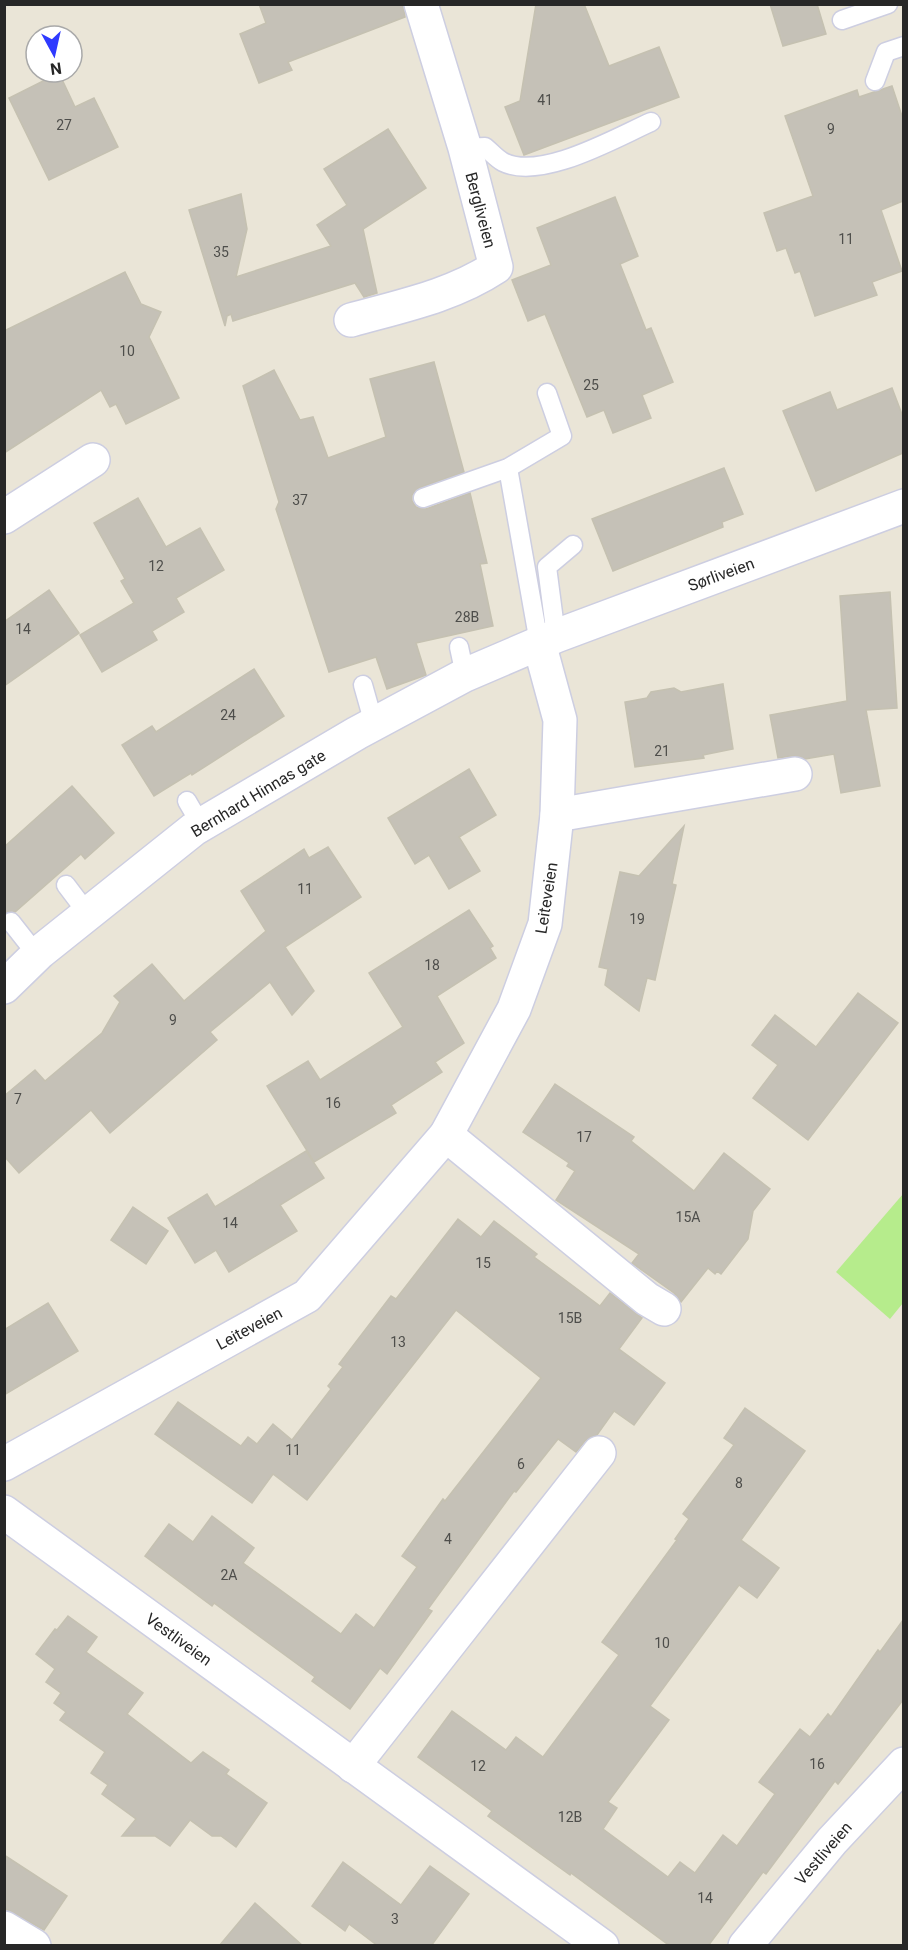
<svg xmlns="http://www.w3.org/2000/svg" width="908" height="1950" font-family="Roboto,sans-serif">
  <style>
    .pitch { fill: #b6ec8c }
    .building { fill: #c5c1b7; stroke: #c5c1b1; stroke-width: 1.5 }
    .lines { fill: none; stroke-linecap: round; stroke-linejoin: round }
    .service-casing { stroke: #cdcee1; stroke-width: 21 }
    .minor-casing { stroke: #cdcee1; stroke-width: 36 }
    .service { stroke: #fff; stroke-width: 18 }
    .minor { stroke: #fff; stroke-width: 33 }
    .labels { text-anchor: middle; stroke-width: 4.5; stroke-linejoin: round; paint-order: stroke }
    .number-label { font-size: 14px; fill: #4e4e4b }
    .street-label { font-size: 16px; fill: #272727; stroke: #fff }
  </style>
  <rect width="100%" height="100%" fill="#eae5d7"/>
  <path class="pitch" d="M 903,1194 L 903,1303 L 890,1319 L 836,1272 Z"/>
  <g class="building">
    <path d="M 259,4 L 403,4 L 405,17 L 288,62 L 292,70 L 259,83 L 240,34 L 266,23 Z"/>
    <path d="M 536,4 L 584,4 L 609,66 L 659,47 L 679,97 L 524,155 L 505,107 L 520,101 Z"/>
    <path d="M 770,4 L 817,4 L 826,34 L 783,46 Z"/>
    <path d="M 59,73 L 75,107 L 94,98 L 118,147 L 49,180 L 9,98 Z"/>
    <path d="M 892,86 L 903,119 L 903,201 L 881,210 L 902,271 L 872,282 L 877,295 L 815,316 L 800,271 L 795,273 L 786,248 L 777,251 L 764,213 L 813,196 L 785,116 L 857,90 L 859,97 Z"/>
    <path d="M 388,129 L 426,188 L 363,229 L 377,293 L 364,297 L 355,283 L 233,321 L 231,314 L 227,316 L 225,326 L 189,210 L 241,194 L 247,229 L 236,277 L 331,246 L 317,225 L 347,205 L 324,169 Z"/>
    <path d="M 615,197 L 638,256 L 620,264 L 646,330 L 651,328 L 673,382 L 642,395 L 651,418 L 613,433 L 604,410 L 587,417 L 545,314 L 528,321 L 512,280 L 551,265 L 537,228 Z"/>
    <path d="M 125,272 L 141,304 L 161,312 L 149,337 L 179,398 L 126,424 L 116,404 L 110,407 L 101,390 L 4,453 L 4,331 Z"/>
    <path d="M 434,362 L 464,472 L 419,488 L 412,495 L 412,501 L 416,507 L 426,509 L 470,493 L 487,563 L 480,564 L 493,626 L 416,643 L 426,675 L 387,689 L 376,657 L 329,672 L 276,509 L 279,502 L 243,386 L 274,370 L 300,420 L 313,417 L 328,458 L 386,437 L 370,379 Z"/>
    <path d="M 892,388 L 903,417 L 903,453 L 816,491 L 783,411 L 830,392 L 837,410 Z"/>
    <path d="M 724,468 L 743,514 L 722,522 L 723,527 L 613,571 L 592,519 Z"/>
    <path d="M 138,498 L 166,547 L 200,528 L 224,570 L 176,598 L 184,612 L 152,631 L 157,640 L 102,672 L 80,635 L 134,603 L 121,581 L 125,579 L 94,523 Z"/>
    <path d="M 49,590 L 79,633 L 4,686 L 4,622 Z"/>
    <path d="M 890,592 L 897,708 L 866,710 L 880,786 L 841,793 L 834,754 L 805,759 L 792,756 L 778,758 L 770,715 L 847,701 L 840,596 Z"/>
    <path d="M 254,669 L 284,716 L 192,775 L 191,773 L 154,796 L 122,745 L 152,726 L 156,732 Z"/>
    <path d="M 723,684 L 733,749 L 703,755 L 704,758 L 635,767 L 625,702 L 647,698 L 651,692 L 674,688 L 681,692 Z"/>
    <path d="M 469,769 L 496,815 L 459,837 L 480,871 L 449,889 L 429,855 L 415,864 L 388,818 Z"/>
    <path d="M 72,786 L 114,833 L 85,859 L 81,854 L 15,912 L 4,913 L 4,847 Z"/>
    <path d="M 684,826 L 672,884 L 676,885 L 655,980 L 647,978 L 639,1011 L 605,985 L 608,969 L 599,967 L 620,872 L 639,876 Z"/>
    <path d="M 328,847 L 361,897 L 285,947 L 314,991 L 292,1015 L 270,982 L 210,1032 L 217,1040 L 110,1133 L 91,1110 L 19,1173 L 4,1156 L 4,1096 L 35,1070 L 45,1081 L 102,1033 L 120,1002 L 114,996 L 152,964 L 184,1001 L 266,931 L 241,891 L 304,849 L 309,858 Z"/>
    <path d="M 469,910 L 493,946 L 490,948 L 496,958 L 437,996 L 464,1043 L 435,1062 L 442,1072 L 391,1105 L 396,1113 L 314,1162 L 267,1086 L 308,1061 L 320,1080 L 403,1027 L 369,973 Z"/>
    <path d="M 858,993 L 898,1023 L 808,1140 L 753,1098 L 778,1065 L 752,1045 L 775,1015 L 816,1047 Z"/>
    <path d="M 555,1084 L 634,1137 L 631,1141 L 694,1191 L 724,1153 L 770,1189 L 753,1211 L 748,1239 L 721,1274 L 717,1271 L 715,1274 L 708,1268 L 681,1302 L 674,1293 L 632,1263 L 639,1254 L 556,1200 L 575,1171 L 567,1166 L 569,1163 L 523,1132 Z"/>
    <path d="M 306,1151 L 324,1178 L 280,1205 L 297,1231 L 229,1272 L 216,1250 L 195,1263 L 168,1218 L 207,1194 L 215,1207 Z"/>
    <path d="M 133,1207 L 168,1231 L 146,1264 L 111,1240 Z"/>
    <path d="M 458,1219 L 481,1237 L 494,1221 L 537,1254 L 534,1257 L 600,1306 L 610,1293 L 642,1318 L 619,1349 L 665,1383 L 634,1425 L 614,1411 L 597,1435 L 585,1441 L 576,1452 L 558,1439 L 516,1492 L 514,1491 L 428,1609 L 432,1611 L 387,1674 L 380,1668 L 350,1709 L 312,1681 L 315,1677 L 214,1603 L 212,1606 L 145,1556 L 169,1524 L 193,1542 L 212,1516 L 254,1548 L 243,1563 L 341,1634 L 356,1614 L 374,1628 L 417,1567 L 402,1556 L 443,1499 L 445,1501 L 541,1378 L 456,1310 L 307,1500 L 273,1474 L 252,1503 L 155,1434 L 178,1402 L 241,1446 L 248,1437 L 257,1444 L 273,1424 L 292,1440 L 331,1389 L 328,1386 L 343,1367 L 339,1364 L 391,1296 L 396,1299 Z"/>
    <path d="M 48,1303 L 78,1351 L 4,1395 L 4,1330 Z"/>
    <path d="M 745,1408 L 805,1451 L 741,1540 L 779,1568 L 757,1598 L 739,1585 L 650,1706 L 669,1720 L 608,1802 L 617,1808 L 603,1829 L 668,1877 L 680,1862 L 695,1873 L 723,1835 L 737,1846 L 775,1794 L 759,1782 L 800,1729 L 810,1737 L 828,1714 L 831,1717 L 878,1650 L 880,1652 L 903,1620 L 903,1700 L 838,1784 L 835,1781 L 766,1874 L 763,1872 L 708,1946 L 670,1946 L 571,1873 L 570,1875 L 488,1816 L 492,1811 L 418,1757 L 452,1711 L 506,1750 L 516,1737 L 543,1757 L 619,1655 L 602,1642 L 677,1540 L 675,1539 L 689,1519 L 683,1514 L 734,1445 L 724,1438 Z"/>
    <path d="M 68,1616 L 97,1637 L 86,1652 L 143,1693 L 127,1714 L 191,1763 L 203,1752 L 229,1770 L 226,1774 L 267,1803 L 236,1847 L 221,1836 L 212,1836 L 190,1820 L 170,1846 L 155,1836 L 122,1836 L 136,1819 L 102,1794 L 108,1785 L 91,1773 L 105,1752 L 60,1720 L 66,1712 L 54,1703 L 61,1693 L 46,1682 L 55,1669 L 36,1654 L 55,1629 L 57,1630 Z"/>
    <path d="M 4,1855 L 67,1896 L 44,1930 L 4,1908 Z"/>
    <path d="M 343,1862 L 401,1905 L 430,1866 L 469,1894 L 431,1946 L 378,1946 L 349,1924 L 345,1931 L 312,1906 Z"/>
    <path d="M 255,1903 L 303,1946 L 219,1946 Z"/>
  </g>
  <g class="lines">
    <g class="service-casing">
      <g id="service">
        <path d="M 842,20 L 888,4"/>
        <path d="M 875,81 L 886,52 L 904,46"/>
        <path d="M 465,148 L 485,147 C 490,151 497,159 503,162 C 541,181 615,138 651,122"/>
        <path d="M 508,468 L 539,643"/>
        <path d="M 423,498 L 508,468 L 562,436 L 547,393"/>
        <path d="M 556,636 L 547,567 L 573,545"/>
        <path d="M 459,647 L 465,675"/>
        <path d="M 363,685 L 374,724"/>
        <path d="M 187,801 L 201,825"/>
        <path d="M 66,885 L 88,914"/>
        <path d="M 11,922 L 37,955"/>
      </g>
    </g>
    <g class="minor-casing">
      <g id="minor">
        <path d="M 351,320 C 401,306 452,296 496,267 L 465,148 L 421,4"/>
        <path d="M 4,517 L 93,460"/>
        <path d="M 557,815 L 795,774"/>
        <path d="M 4,987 L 40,952 L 194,829 L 357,733 L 465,675 L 556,636 L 904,506"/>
        <path d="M 446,1135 L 647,1299 L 664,1309"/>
        <path d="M 4,1464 L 307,1296 L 446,1135 L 514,1009 L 545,924 L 557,815 L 560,720 L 539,643"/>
        <path d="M 4,1512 L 602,1946"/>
        <path d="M 353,1766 L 599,1453"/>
        <path d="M 4,1928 L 34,1946"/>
        <path d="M 745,1946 L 832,1841 L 904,1764"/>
      </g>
    </g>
    <use href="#service" class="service"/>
    <use href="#minor" class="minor"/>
  </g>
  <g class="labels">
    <g class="number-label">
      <text x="545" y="105">41</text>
      <text x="64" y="130">27</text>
      <text x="831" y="134">9</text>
      <text x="846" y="244">11</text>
      <text x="221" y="257">35</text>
      <text x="127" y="356">10</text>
      <text x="591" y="390">25</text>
      <text x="300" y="505">37</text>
      <text x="156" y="571">12</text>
      <text x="467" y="622">28B</text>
      <text x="23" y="634">14</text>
      <text x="228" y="720">24</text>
      <text x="662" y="756">21</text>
      <text x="305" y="894">11</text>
      <text x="637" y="924">19</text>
      <text x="432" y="970">18</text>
      <text x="173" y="1025">9</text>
      <text x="18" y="1104">7</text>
      <text x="333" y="1108">16</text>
      <text x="584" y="1142">17</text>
      <text x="688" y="1222">15A</text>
      <text x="230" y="1228">14</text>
      <text x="483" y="1268">15</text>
      <text x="570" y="1323">15B</text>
      <text x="398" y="1347">13</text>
      <text x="293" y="1455">11</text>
      <text x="521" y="1469">6</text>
      <text x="739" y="1488">8</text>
      <text x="448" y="1544">4</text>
      <text x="229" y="1580">2A</text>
      <text x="662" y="1648">10</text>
      <text x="817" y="1769">16</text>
      <text x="478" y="1771">12</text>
      <text x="570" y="1822">12B</text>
      <text x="705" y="1903">14</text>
      <text x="395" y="1924">3</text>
    </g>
    <g class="street-label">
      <text transform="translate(481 210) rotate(75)" y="6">Bergliveien</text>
      <text transform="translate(721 574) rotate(-20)" y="6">Sørliveien</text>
      <text transform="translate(258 793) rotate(-31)" y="6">Bernhard Hinnas gate</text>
      <text transform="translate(546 898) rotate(-81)" y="6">Leiteveien</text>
      <text transform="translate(249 1328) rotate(-28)" y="6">Leiteveien</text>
      <text transform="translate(179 1639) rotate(36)" y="6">Vestliveien</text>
      <text transform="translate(823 1853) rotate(-49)" y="6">Vestliveien</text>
    </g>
  </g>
  <rect width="908" height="1950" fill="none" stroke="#272727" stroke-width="12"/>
  <g transform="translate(54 54) rotate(172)"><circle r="28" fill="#ffffff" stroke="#a9a9a9" stroke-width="1.5"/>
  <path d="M0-4.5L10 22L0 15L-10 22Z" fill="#2f3aff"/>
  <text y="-9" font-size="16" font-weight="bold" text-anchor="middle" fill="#272727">N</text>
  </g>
</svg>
